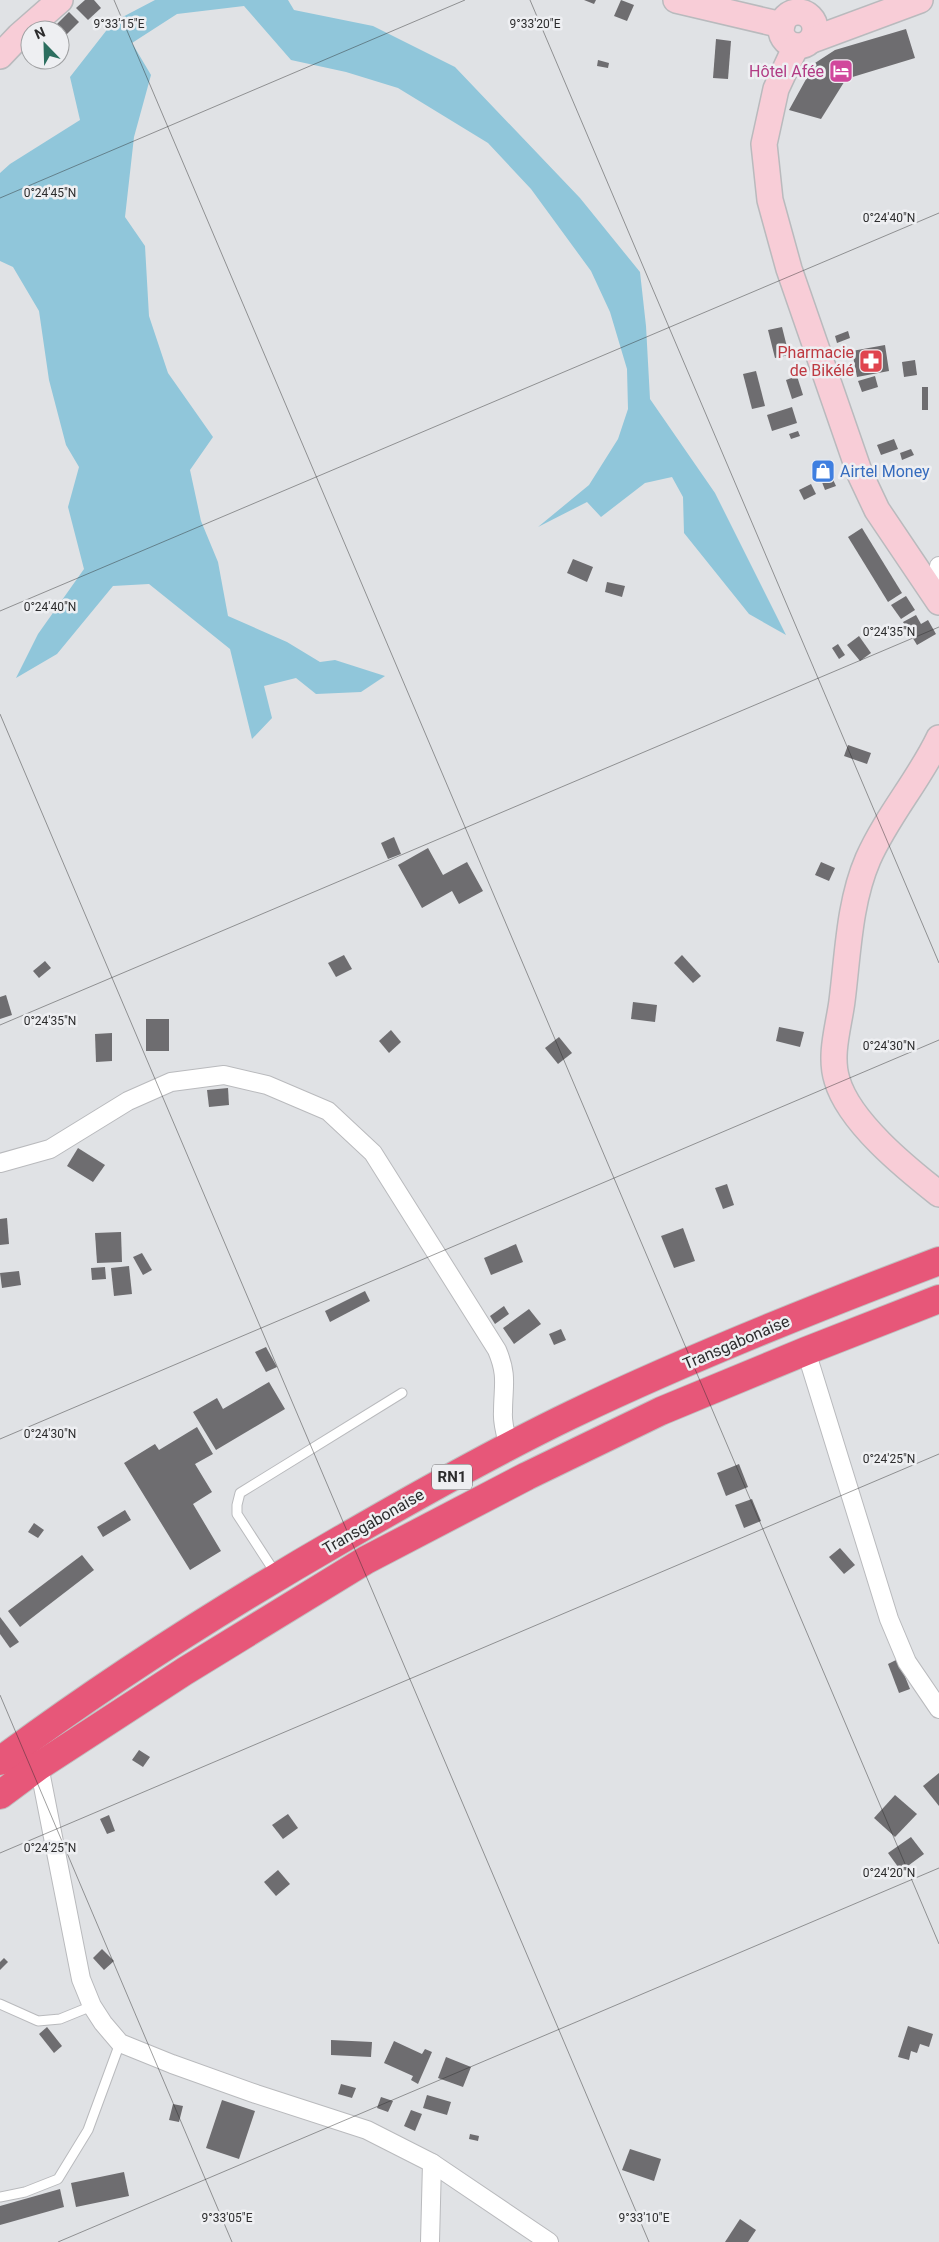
<svg xmlns="http://www.w3.org/2000/svg" width="939" height="2242" font-family="Roboto,sans-serif">
  <style>
    .water { fill: #90c6da }
    .building { fill: #6e6d70 }
    .lines { fill: none; stroke-linecap: round; stroke-linejoin: round }
    .lane-casing { stroke: #b9babd; stroke-width: 11 }
    .street-casing { stroke: #b9babd; stroke-width: 20 }
    .secondary-casing { stroke: #b9babd; stroke-width: 28 }
    .highway-casing { stroke: #c0c0c0; stroke-width: 30 }
    .lane { stroke: #fff; stroke-width: 9 }
    .street { stroke: #fff; stroke-width: 18 }
    .secondary { stroke: #f8cdd7; stroke-width: 25 }
    .highway { stroke: #e75779; stroke-width: 28 }
    .ticks { fill: none; stroke: #2c2c2d; stroke-width: 1; stroke-opacity: 0.45 }
    .labels { text-anchor: middle; stroke-width: 5; stroke-linejoin: round; paint-order: stroke }
    .shield { fill: #eeeff2; stroke: #666668; stroke-width: 1 }
    .shield-label { font-size: 15px; font-weight: bold; fill: #2c2c2d }
    .hotel-label { font-size: 16px; fill: #b23c85; stroke: #eeeff2; text-anchor: end }
    .health-label { font-size: 16px; fill: #be3a42; stroke: #eeeff2; text-anchor: end }
    .shop-label { font-size: 16px; fill: #366cbe; stroke: #eeeff2; text-anchor: start }
    .street-label { font-size: 16px; fill: #2c2c2d; stroke: #eeeff2 }
    .ticks-label { font-size: 12px; text-anchor: middle; fill: #2c2c2d; stroke: #eeeff2; stroke-width: 5; stroke-linejoin: round; paint-order: stroke }
  </style>
  <rect width="100%" height="100%" fill="#e0e2e5"/>
  <path class="water" d="M 155,0 L 288,0 L 294,10 L 373,26 L 455,67 L 580,198 L 640,272 L 646,326 L 650,399 L 715,493 L 786,635 L 749,614 L 684,533 L 683,497 L 672,477 L 645,483 L 601,517 L 587,502 L 538,527 L 589,485 L 618,439 L 628,409 L 627,369 L 610,312 L 591,271 L 531,189 L 488,143 L 398,88 L 346,72 L 291,60 L 244,6 L 177,14 L 132,43 L 151,75 L 134,137 L 125,217 L 145,246 L 149,316 L 168,373 L 213,437 L 190,470 L 201,521 L 218,562 L 228,616 L 287,642 L 320,662 L 335,660 L 385,676 L 361,692 L 316,694 L 296,678 L 264,686 L 272,718 L 252,739 L 230,649 L 149,584 L 113,586 L 57,654 L 16,678 L 38,634 L 84,569 L 68,507 L 79,467 L 66,445 L 49,380 L 39,311 L 13,267 L 0,261 L 0,173 L 10,164 L 80,120 L 70,77 L 113,22 Z"/>
  <g class="building">
    <path d="M 85,0 L 94,0 L 101,8 L 88,20 L 76,8 Z"/>
    <path d="M 584,0 L 596,0 L 594,4 Z"/>
    <path d="M 621,0 L 634,5 L 627,21 L 614,16 Z"/>
    <path d="M 69,12 L 79,22 L 65,36 L 55,26 Z"/>
    <path d="M 906,29 L 915,58 L 846,79 L 821,119 L 789,110 L 815,63 L 835,50 Z"/>
    <path d="M 716,39 L 731,41 L 728,79 L 713,78 Z"/>
    <path d="M 598,60 L 609,63 L 608,68 L 597,66 Z"/>
    <path d="M 782,327 L 789,355 L 775,358 L 768,330 Z"/>
    <path d="M 848,331 L 850,338 L 837,343 L 835,336 Z"/>
    <path d="M 885,345 L 889,371 L 857,377 L 852,351 Z"/>
    <path d="M 915,360 L 917,375 L 904,377 L 902,362 Z"/>
    <path d="M 756,371 L 765,406 L 752,409 L 743,374 Z"/>
    <path d="M 797,376 L 803,395 L 792,399 L 786,380 Z"/>
    <path d="M 875,376 L 878,387 L 862,392 L 858,381 Z"/>
    <rect x="922" y="387" width="6" height="23"/>
    <path d="M 792,407 L 797,423 L 772,431 L 767,415 Z"/>
    <path d="M 798,431 L 800,436 L 791,439 L 789,434 Z"/>
    <path d="M 894,439 L 898,449 L 881,455 L 877,445 Z"/>
    <path d="M 911,449 L 914,455 L 902,460 L 900,453 Z"/>
    <path d="M 830,473 L 836,486 L 825,490 L 820,477 Z"/>
    <path d="M 811,484 L 816,494 L 804,500 L 799,490 Z"/>
    <path d="M 862,528 L 902,593 L 888,602 L 848,537 Z"/>
    <path d="M 573,559 L 593,567 L 587,582 L 567,573 Z"/>
    <path d="M 607,582 L 625,586 L 622,597 L 605,592 Z"/>
    <path d="M 906,596 L 915,610 L 901,619 L 891,605 Z"/>
    <path d="M 916,615 L 921,624 L 928,620 L 936,634 L 917,645 L 903,622 Z"/>
    <path d="M 859,636 L 871,653 L 860,661 L 847,645 Z"/>
    <path d="M 838,644 L 845,655 L 839,659 L 832,648 Z"/>
    <path d="M 848,745 L 871,753 L 867,764 L 844,756 Z"/>
    <path d="M 394,837 L 401,854 L 388,859 L 381,843 Z"/>
    <path d="M 428,848 L 443,875 L 467,862 L 483,891 L 459,904 L 452,891 L 422,908 L 398,865 Z"/>
    <path d="M 821,862 L 835,868 L 829,881 L 815,875 Z"/>
    <path d="M 344,955 L 352,969 L 336,977 L 328,963 Z"/>
    <path d="M 682,955 L 701,976 L 693,983 L 674,963 Z"/>
    <path d="M 45,961 L 51,968 L 39,978 L 33,971 Z"/>
    <path d="M 6,995 L 12,1015 L 0,1019 L 0,997 Z"/>
    <path d="M 633,1002 L 657,1005 L 655,1022 L 631,1019 Z"/>
    <rect x="146" y="1019" width="23" height="32"/>
    <path d="M 779,1027 L 804,1032 L 800,1047 L 776,1041 Z"/>
    <path d="M 391,1030 L 401,1042 L 389,1053 L 379,1041 Z"/>
    <path d="M 112,1033 L 112,1061 L 96,1062 L 95,1034 Z"/>
    <path d="M 559,1037 L 572,1053 L 558,1064 L 545,1048 Z"/>
    <path d="M 228,1088 L 229,1105 L 209,1107 L 207,1090 Z"/>
    <path d="M 78,1148 L 105,1165 L 93,1182 L 67,1166 Z"/>
    <path d="M 727,1184 L 734,1205 L 723,1209 L 715,1188 Z"/>
    <path d="M 7,1218 L 9,1244 L 0,1245 L 0,1219 Z"/>
    <path d="M 683,1228 L 695,1261 L 674,1268 L 661,1236 Z"/>
    <path d="M 121,1232 L 122,1262 L 97,1263 L 95,1233 Z"/>
    <path d="M 516,1244 L 523,1262 L 491,1275 L 484,1258 Z"/>
    <path d="M 142,1253 L 152,1270 L 143,1275 L 133,1257 Z"/>
    <path d="M 129,1266 L 132,1294 L 114,1296 L 111,1268 Z"/>
    <path d="M 105,1267 L 106,1279 L 92,1280 L 91,1268 Z"/>
    <path d="M 19,1271 L 21,1285 L 2,1288 L 0,1273 Z"/>
    <path d="M 365,1291 L 370,1301 L 330,1322 L 325,1311 Z"/>
    <path d="M 504,1306 L 509,1314 L 495,1324 L 490,1316 Z"/>
    <path d="M 529,1309 L 541,1324 L 514,1344 L 503,1328 Z"/>
    <path d="M 561,1329 L 566,1340 L 554,1345 L 549,1334 Z"/>
    <path d="M 266,1347 L 277,1367 L 266,1372 L 255,1352 Z"/>
    <path d="M 269,1382 L 285,1409 L 216,1450 L 193,1412 L 217,1398 L 223,1409 Z"/>
    <path d="M 197,1427 L 213,1454 L 195,1464 L 212,1492 L 193,1504 L 221,1551 L 190,1570 L 124,1463 L 155,1444 L 159,1450 Z"/>
    <path d="M 739,1464 L 748,1487 L 726,1496 L 717,1473 Z"/>
    <path d="M 752,1499 L 761,1521 L 744,1528 L 735,1505 Z"/>
    <path d="M 125,1510 L 131,1520 L 103,1537 L 97,1527 Z"/>
    <path d="M 34,1523 L 44,1530 L 38,1538 L 28,1532 Z"/>
    <path d="M 840,1548 L 855,1565 L 844,1574 L 829,1557 Z"/>
    <path d="M 82,1555 L 94,1570 L 20,1627 L 8,1611 Z"/>
    <path d="M 0,1617 L 19,1642 L 10,1648 L 0,1634 Z"/>
    <path d="M 898,1659 L 910,1689 L 899,1693 L 888,1664 Z"/>
    <path d="M 139,1750 L 150,1757 L 143,1767 L 132,1760 Z"/>
    <path d="M 939,1773 L 939,1806 L 923,1786 Z"/>
    <path d="M 895,1795 L 917,1814 L 895,1837 L 874,1818 Z"/>
    <path d="M 288,1814 L 298,1828 L 283,1839 L 272,1825 Z"/>
    <path d="M 109,1815 L 115,1831 L 107,1834 L 100,1819 Z"/>
    <path d="M 911,1837 L 924,1854 L 901,1871 L 888,1853 Z"/>
    <path d="M 278,1870 L 290,1884 L 276,1896 L 264,1882 Z"/>
    <path d="M 102,1949 L 114,1961 L 104,1970 L 93,1958 Z"/>
    <path d="M 4,1958 L 8,1962 L 0,1970 L 0,1962 Z"/>
    <path d="M 908,2026 L 933,2034 L 929,2047 L 920,2044 L 917,2053 L 911,2051 L 909,2060 L 898,2057 Z"/>
    <path d="M 47,2027 L 62,2046 L 54,2053 L 39,2034 Z"/>
    <path d="M 331,2040 L 372,2042 L 371,2057 L 331,2055 Z"/>
    <path d="M 394,2041 L 422,2054 L 425,2049 L 432,2052 L 418,2084 L 411,2080 L 413,2076 L 384,2063 Z"/>
    <path d="M 446,2057 L 471,2067 L 463,2087 L 438,2078 Z"/>
    <path d="M 341,2084 L 356,2088 L 352,2098 L 338,2094 Z"/>
    <path d="M 427,2095 L 451,2102 L 447,2115 L 423,2108 Z"/>
    <path d="M 381,2097 L 393,2101 L 388,2112 L 377,2108 Z"/>
    <path d="M 222,2100 L 255,2111 L 239,2159 L 206,2148 Z"/>
    <path d="M 173,2104 L 183,2106 L 179,2122 L 169,2120 Z"/>
    <path d="M 411,2110 L 422,2114 L 415,2131 L 404,2126 Z"/>
    <path d="M 470,2134 L 479,2136 L 478,2141 L 469,2139 Z"/>
    <path d="M 630,2149 L 661,2159 L 654,2181 L 622,2170 Z"/>
    <path d="M 124,2172 L 129,2196 L 76,2207 L 71,2183 Z"/>
    <path d="M 60,2189 L 64,2207 L 0,2225 L 0,2206 Z"/>
    <path d="M 740,2219 L 756,2230 L 748,2242 L 725,2242 Z"/>
  </g>
  <g class="lines">
    <g class="lane-casing">
      <g id="lane">
        <path d="M 276,1574 L 237,1514 L 237,1505 L 240,1493 L 402,1393"/>
        <path d="M 0,2004 L 38,2021 L 60,2019 L 92,2006"/>
        <path d="M 0,2197 L 25,2192 L 58,2179 L 88,2130 L 120,2043"/>
      </g>
    </g>
    <g class="street-casing">
      <g id="street">
        <path d="M 936,596 L 939,566"/>
        <path d="M 0,1163 L 50,1149 L 128,1101 L 171,1082 L 224,1075 L 267,1085 L 328,1111 L 373,1153 L 497,1350 C 508,1376 503,1386 503,1412 C 502,1424 506,1435 509,1447"/>
        <path d="M 806,1351 L 889,1619 L 907,1662 L 939,1709"/>
        <path d="M 39,1766 L 81,1979 L 92,2006 L 103,2023 L 120,2043 L 172,2064 L 256,2094 L 367,2130 L 432,2163 L 430,2242"/>
        <path d="M 432,2163 L 549,2242"/>
      </g>
    </g>
    <g class="secondary-casing">
      <g id="secondary">
        <path d="M 676,0 L 782,25"/>
        <circle cx="798" cy="29" r="17"/>
        <path d="M 812,40 L 920,0"/>
        <path d="M 796,46 L 776,89 L 764,144 L 770,200 L 789,269 L 860,474 L 877,510 L 939,602"/>
        <path d="M 0,56 L 19,36 L 60,0"/>
        <path d="M 939,738 C 919,780 887,816 868,859 C 849,903 848,954 842,1001 C 839,1025 829,1055 837,1080 C 849,1122 906,1168 939,1194"/>
      </g>
    </g>
    <g class="highway-casing">
      <g id="highway">
        <path d="M 0,1761 C 109,1680 224,1607 342,1539 C 418,1495 494,1452 573,1414 C 692,1357 815,1308 939,1261"/>
        <path d="M 0,1795 L 39,1766 L 185,1671 L 366,1560 L 527,1476 L 661,1411 L 806,1351 L 939,1299"/>
      </g>
    </g>
    <use href="#lane" class="lane"/>
    <use href="#street" class="street"/>
    <use href="#secondary" class="secondary"/>
    <use href="#highway" class="highway"/>
  </g>
  <path class="ticks" d="M 114,0 L 939,1944M 530,0 L 939,963M 0,198 L 465,0M 0,611 L 939,213M 0,714 L 649,2242M 0,1025 L 939,627M 0,1439 L 939,1040M 0,1695 L 232,2242M 0,1853 L 939,1454M 58,2242 L 939,1868"/>
  <defs>
    <g id="hotel-square" transform="scale(1.25)"><rect x="-9" y="-9" width="18" height="18" rx="4" fill="#d1479c" stroke="#eeeff2"/><path d="M-6-4.5h1.5V1H6V5H4.5V3h-9V5H-6ZM-4 0a1.8 1.8 0 1 1 3.6 0ZM.5 0V-2.5h3Q6-2.5 6 0Z" fill="#fff"/></g>
    <g id="pharmacy-square" transform="scale(1.25)"><rect x="-9" y="-9" width="18" height="18" rx="4" fill="#e0444e" stroke="#eeeff2"/><path d="M-2-6h4v4h4v4h-4v4h-4v-4h-4v-4h4Z" fill="#fff"/></g>
    <g id="shop-square" transform="scale(1.25)"><rect x="-9" y="-9" width="18" height="18" rx="4" fill="#3f7fe0" stroke="#eeeff2"/><path d="M-5-2.5h2.3a2.7 3.5 0 0 1 5.4 0H5L5.5 6h-11ZM-1.5-2.5h3a1.5 2.3 0 0 0-3 0Z" fill="#fff"/></g>
  </defs>
  <g fill-rule="evenodd">
    <use href="#hotel-square" x="841" y="71"/>
    <use href="#pharmacy-square" x="871" y="361"/>
    <use href="#shop-square" x="823" y="471"/>
  </g>
  <g class="labels">
    <rect class="shield" x="432" y="1464.5" width="40" height="25" rx="4"/>
    <g class="shield-label">
      <text x="452" y="1482">RN1</text>
    </g>
    <g class="hotel-label">
      <text x="824" y="77">Hôtel Afée</text>
    </g>
    <g class="health-label">
      <text x="854" y="358">Pharmacie<tspan x="854" dy="18">de Bikélé</tspan></text>
    </g>
    <g class="shop-label">
      <text x="840" y="477">Airtel Money</text>
    </g>
    <g class="street-label">
      <text transform="translate(736 1342) rotate(-23)" y="6">Transgabonaise</text>
      <text transform="translate(373 1521) rotate(-30)" y="6">Transgabonaise</text>
    </g>
  </g>
  <g class="ticks-label">
    <text x="119" y="28">9°33'15"E</text>
    <text x="535" y="28">9°33'20"E</text>
    <text x="50" y="197">0°24'45"N</text>
    <text x="889" y="222">0°24'40"N</text>
    <text x="50" y="611">0°24'40"N</text>
    <text x="889" y="636">0°24'35"N</text>
    <text x="50" y="1025">0°24'35"N</text>
    <text x="889" y="1050">0°24'30"N</text>
    <text x="50" y="1438">0°24'30"N</text>
    <text x="889" y="1463">0°24'25"N</text>
    <text x="50" y="1852">0°24'25"N</text>
    <text x="889" y="1877">0°24'20"N</text>
    <text x="227" y="2222">9°33'05"E</text>
    <text x="644" y="2222">9°33'10"E</text>
  </g>
  <g transform="translate(45 45) rotate(337)"><circle r="24" fill="#eeeff2" stroke="#a0a1a3"/>
  <path d="M0-4L9 19L0 12L-9 19Z" fill="#2c6e5f"/>
  <text y="-8" font-size="14" font-weight="bold" text-anchor="middle" fill="#2c2c2d">N</text>
  </g>
</svg>
